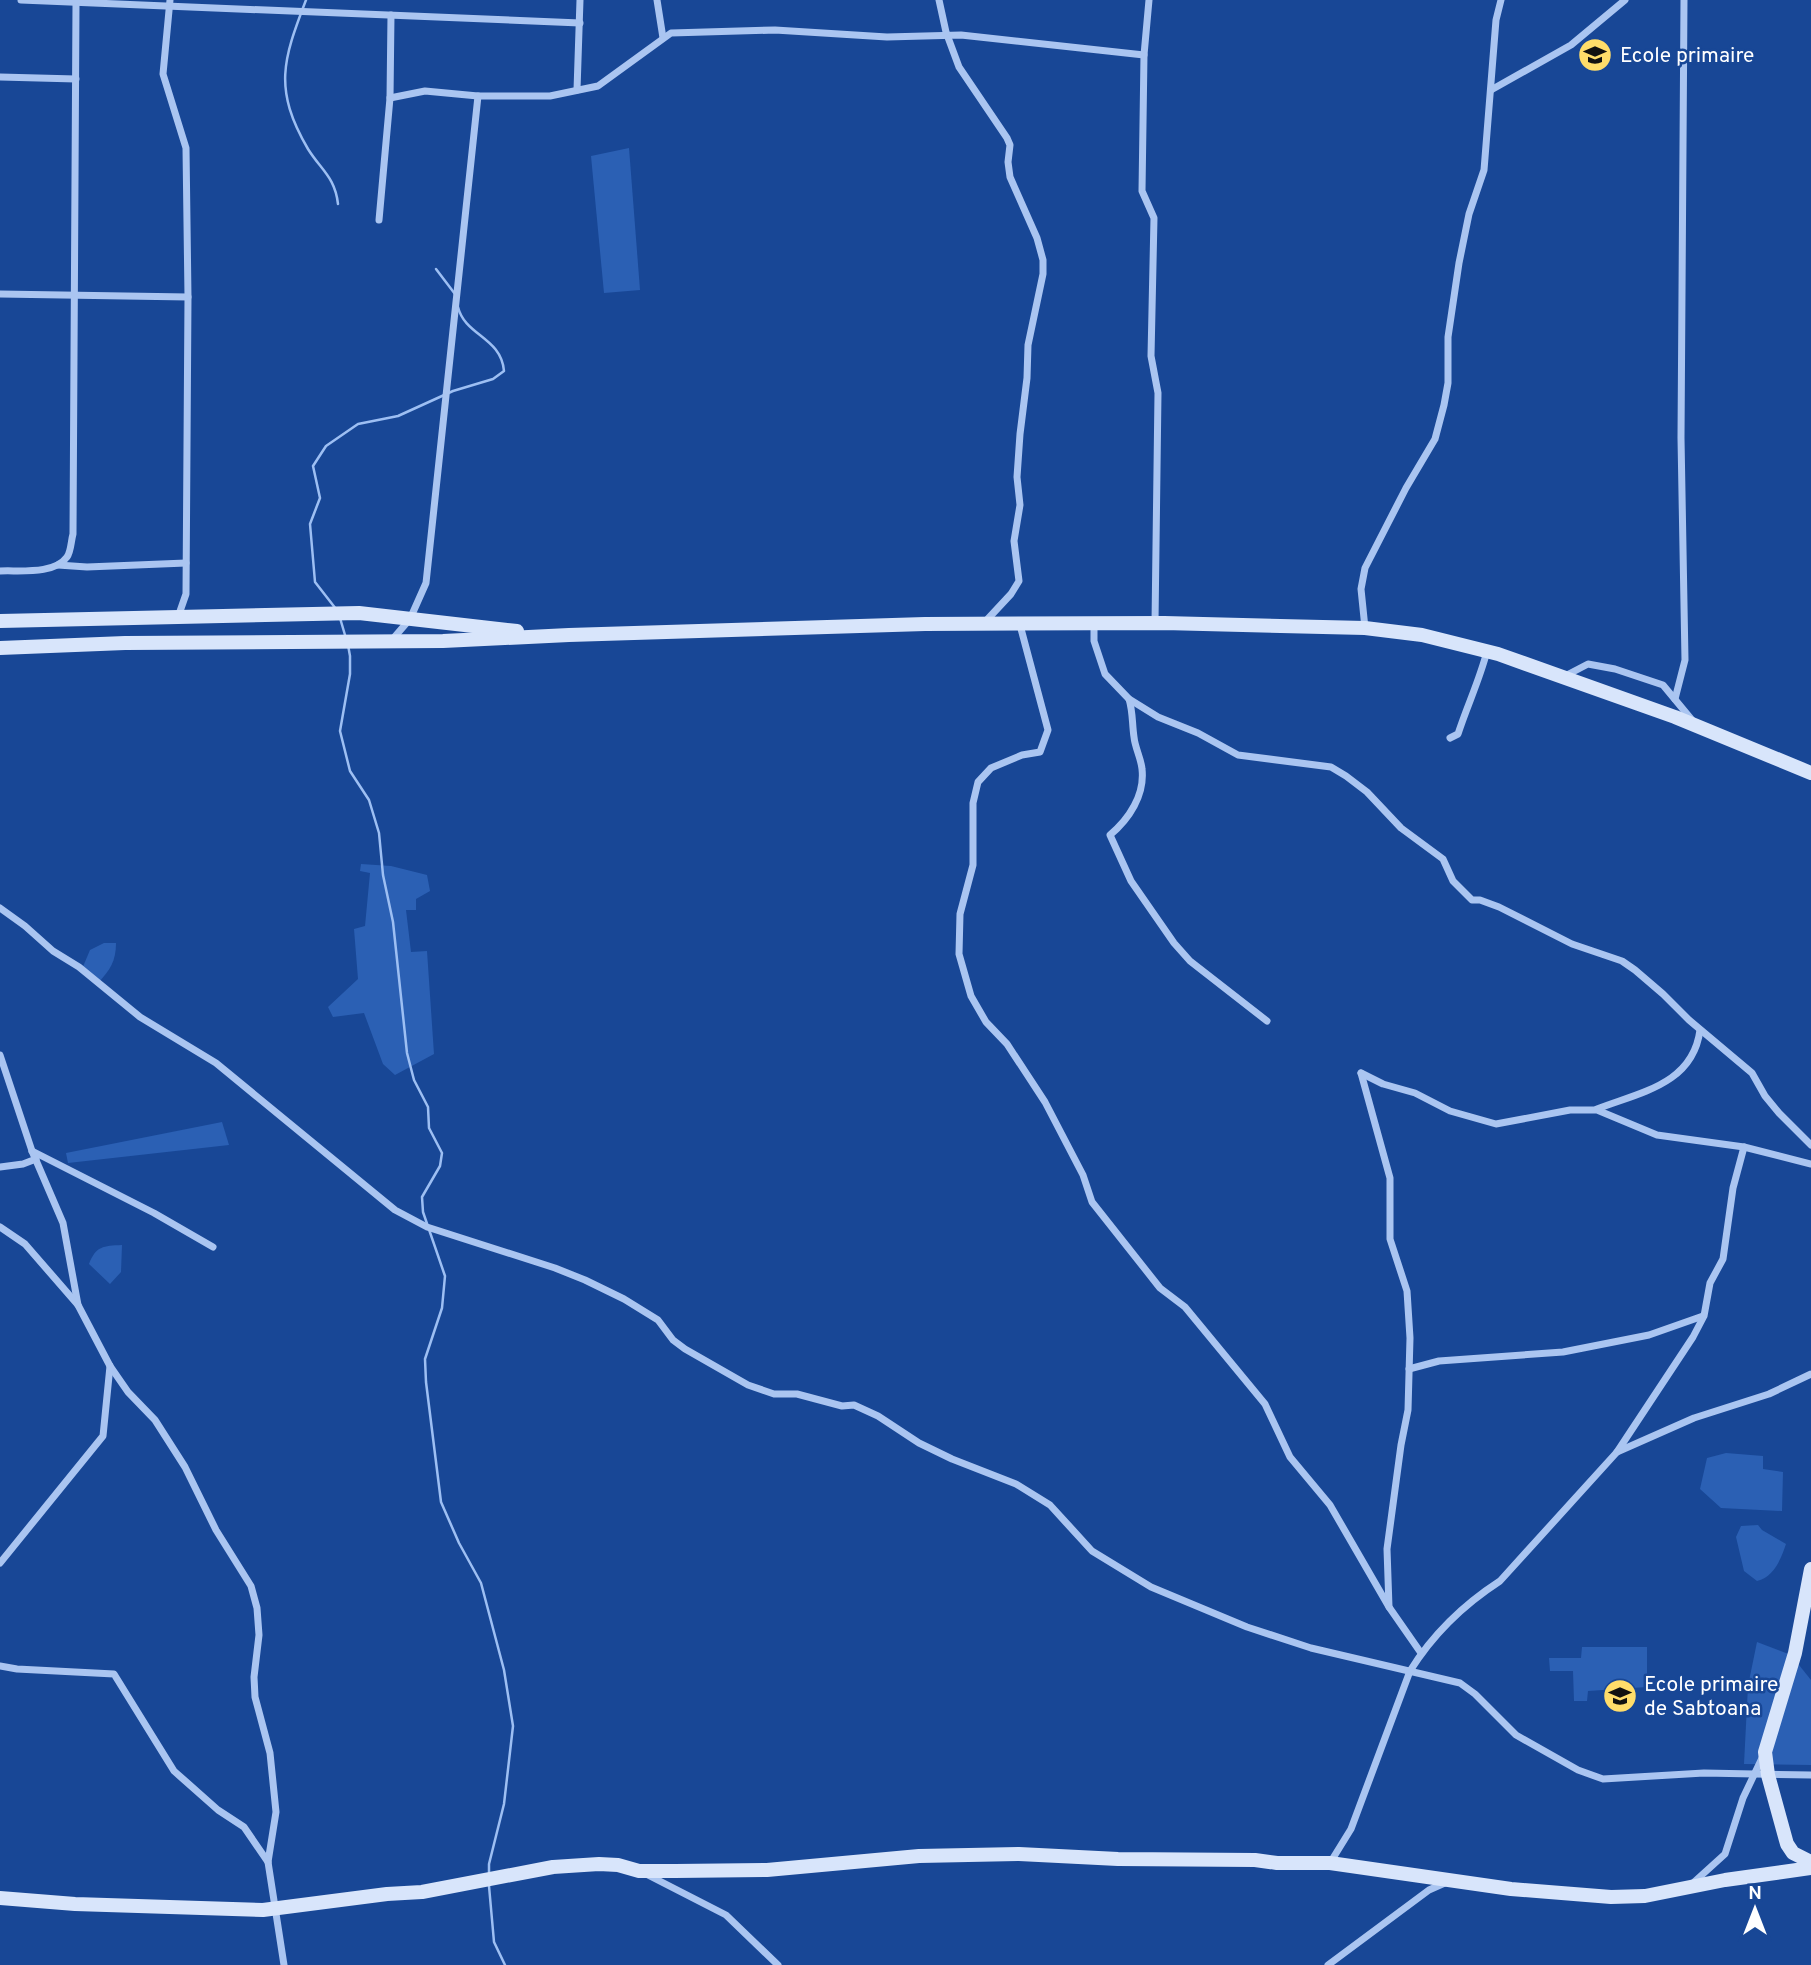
<svg xmlns="http://www.w3.org/2000/svg" width="1811" height="1965" font-family="Overpass,sans-serif">
  <style>
    .green { fill: #2b60b4 }
    .lines { fill: none; stroke-linecap: round; stroke-linejoin: round }
    .stream { stroke: #9dbff3; stroke-width: 2.5 }
    .street { stroke: #aac5f1; stroke-width: 7 }
    .secondary { stroke: #d8e5fb; stroke-width: 14 }
    .labels { text-anchor: middle; stroke-width: 5; stroke-linejoin: round; paint-order: stroke }
    .poi-label { font-size: 21px; fill: #fff; stroke: #184796; text-anchor: start }
  </style>
  <rect width="100%" height="100%" fill="#184796"/>
  <g class="green">
    <path d="M 629,148 L 640,290 L 604,293 L 591,156 Z"/>
    <path d="M 361,864 L 391,866 L 427,875 L 430,891 L 416,899 L 416,910 L 406,910 L 411,952 L 427,951 L 434,1054 L 395,1075 L 383,1064 L 364,1013 L 333,1017 L 328,1007 L 358,979 L 354,929 L 365,926 L 370,873 L 360,871 Z"/>
    <path d="M 104,943 L 116,943 C 116,961 110,970 98,983 L 82,969 L 90,950 Z"/>
    <path d="M 222,1122 L 229,1145 L 68,1163 L 66,1153 Z"/>
    <path d="M 122,1245 L 121,1272 L 110,1284 L 89,1264 C 96,1246 103,1246 122,1245 Z"/>
    <path d="M 1726,1453 L 1763,1456 L 1763,1469 L 1783,1472 L 1782,1511 L 1721,1508 L 1700,1489 L 1707,1458 Z"/>
    <path d="M 1758,1525 L 1762,1530 L 1786,1544 C 1781,1559 1774,1577 1757,1581 L 1744,1571 L 1736,1537 L 1741,1526 Z"/>
    <path d="M 1757,1642 L 1791,1655 L 1811,1680 L 1811,1765 L 1744,1764 L 1748,1686 Z"/>
    <path d="M 1582,1647 L 1647,1647 L 1647,1687 L 1588,1691 L 1587,1701 L 1574,1701 L 1573,1671 L 1550,1671 L 1549,1658 L 1581,1658 Z"/>
  </g>
  <g class="lines">
    <g class="stream">
      <path d="M 306,0 C 283,60 273,89 308,149 C 321,170 335,177 338,204"/>
      <path d="M 436,269 L 455,294"/>
      <path d="M 336,609 L 315,582 L 310,524 L 320,498 L 313,466 L 326,446 L 358,424 L 398,416 L 453,391 L 493,379 L 504,371 C 501,337 465,336 458,307"/>
      <path d="M 340,618 L 345,635"/>
      <path d="M 348,645 L 350,656 L 350,674 L 340,731 L 350,771 L 369,800 L 379,833 L 383,875 L 393,922 L 407,1053 L 414,1080 L 428,1107 L 429,1128 L 442,1153 L 440,1166 L 422,1197 L 423,1212 L 445,1276 L 442,1308 L 425,1359 L 426,1382 L 441,1502 L 459,1543 L 481,1583 L 504,1670 L 513,1726 L 504,1804 L 489,1864 L 489,1872"/>
      <path d="M 489,1886 L 494,1942 L 505,1965"/>
    </g>
    <g class="street">
      <path d="M 21,0 L 580,23"/>
      <path d="M 170,0 L 163,74 L 186,148 L 188,297 L 186,594 L 178,617"/>
      <path d="M 657,0 L 663,38"/>
      <path d="M 939,0 L 946,32 L 959,67 L 1007,138 L 1010,145 L 1008,162 L 1010,177 L 1037,238 L 1043,260 L 1043,274 L 1028,345 L 1027,378 L 1020,434 L 1017,477 L 1020,505 L 1014,541 L 1019,581 L 1011,594 L 984,623"/>
      <path d="M 1149,0 L 1144,55 L 1142,191 L 1154,218 L 1151,356 L 1158,393 L 1155,623"/>
      <path d="M 0,77 L 76,79"/>
      <path d="M 577,90 L 580,0"/>
      <path d="M 1491,90 L 1571,45 L 1625,0"/>
      <path d="M 390,98 L 425,91 L 478,96 L 550,96 L 598,86 L 671,33 L 775,30 L 887,37 L 961,35 L 1144,55"/>
      <path d="M 379,220 L 390,98 L 391,15"/>
      <path d="M 0,294 L 188,297"/>
      <path d="M 58,565 L 87,567 L 186,563"/>
      <path d="M 0,571 C 19,570 54,575 67,557 C 71,552 71,541 73,534 L 76,3"/>
      <path d="M 1094,624 L 1094,641 L 1105,674 L 1129,699 L 1158,717 L 1198,733 L 1238,755 L 1331,767 L 1346,776 L 1367,792 L 1401,828 L 1443,859 L 1453,881 L 1472,900 L 1480,900 L 1499,907 L 1572,944 L 1622,961 L 1635,970 L 1663,994 L 1689,1020 L 1752,1073 L 1765,1096 L 1779,1113 L 1811,1145"/>
      <path d="M 1020,625 L 1048,730 L 1040,752 L 1022,755 L 991,768 L 978,782 L 973,803 L 973,865 L 960,914 L 959,954 L 971,996 L 986,1022 L 1007,1044 L 1045,1102 L 1083,1175 L 1092,1202 L 1160,1288 L 1185,1307 L 1265,1404 L 1290,1457 L 1330,1505 L 1389,1607"/>
      <path d="M 1365,628 L 1361,589 L 1365,568 L 1406,488 L 1435,439 L 1444,405 L 1448,383 L 1448,337 L 1459,263 L 1469,214 L 1484,170 L 1496,20 L 1501,0"/>
      <path d="M 391,641 L 410,619 L 426,583 L 478,96"/>
      <path d="M 1565,676 L 1588,664 L 1615,669 L 1663,685 L 1692,720"/>
      <path d="M 1129,699 C 1133,712 1132,724 1134,737 C 1135,748 1141,758 1142,769 C 1145,795 1129,819 1110,835 L 1131,881 L 1174,943 L 1190,961 L 1267,1021"/>
      <path d="M 1675,699 L 1685,660 L 1681,438 L 1684,0"/>
      <path d="M 1450,738 L 1458,734 C 1467,706 1480,679 1487,651"/>
      <path d="M 0,908 L 25,926 L 53,951 L 79,967 L 140,1017 L 216,1063 L 395,1210 L 427,1227 L 555,1268 L 585,1280 L 624,1299 L 658,1320 L 673,1340 L 685,1349 L 748,1385 L 774,1394 L 797,1394 L 842,1406 L 854,1405 L 878,1416 L 919,1443 L 952,1459 L 1016,1484 L 1050,1505 L 1092,1551 L 1151,1587 L 1247,1627 L 1311,1648 L 1460,1683 L 1475,1694 L 1516,1735 L 1578,1770 L 1603,1779 L 1704,1773 L 1811,1775"/>
      <path d="M 0,1055 L 32,1151 L 63,1223 L 78,1305 L 110,1366 L 128,1392 L 155,1420 L 185,1467 L 216,1530 L 251,1586 L 257,1608 L 259,1635 L 254,1677 L 255,1697 L 270,1753 L 276,1812 L 268,1862 L 284,1965"/>
      <path d="M 1361,1073 L 1390,1178 L 1390,1239 L 1407,1291 L 1410,1338 L 1408,1410 L 1401,1445 L 1387,1549 L 1389,1607 L 1421,1653"/>
      <path d="M 1361,1073 L 1383,1084 L 1415,1093 L 1450,1111 L 1496,1124 L 1570,1110 L 1597,1110 L 1657,1135 L 1744,1147 L 1811,1164"/>
      <path d="M 1597,1109 C 1641,1092 1693,1084 1700,1030"/>
      <path d="M 32,1151 L 154,1213 L 213,1247"/>
      <path d="M 0,1167 L 23,1164 L 36,1159"/>
      <path d="M 0,1227 L 25,1244 L 78,1305"/>
      <path d="M 1409,1369 L 1439,1361 L 1563,1352 L 1649,1335 L 1703,1316"/>
      <path d="M 1617,1452 L 1694,1418 L 1769,1394 L 1811,1374"/>
      <path d="M 0,1563 L 103,1436 L 110,1366"/>
      <path d="M 0,1666 L 17,1669 L 114,1674 L 174,1771 L 218,1810 L 244,1827 L 268,1862"/>
      <path d="M 1330,1863 L 1351,1829 L 1410,1671 C 1433,1634 1463,1605 1500,1581 L 1617,1452 L 1693,1337 L 1704,1316 L 1710,1283 L 1723,1259 L 1733,1188 L 1744,1147"/>
      <path d="M 646,1874 L 726,1915 L 778,1965"/>
      <path d="M 1693,1883 L 1725,1854 L 1743,1798 L 1763,1756"/>
      <path d="M 1328,1965 L 1429,1890 L 1447,1882"/>
    </g>
    <g class="secondary">
      <path d="M 0,621 L 359,613 L 517,631"/>
      <path d="M 0,648 L 125,643 L 443,641 L 569,635 L 925,624 L 1164,623 L 1365,628 L 1422,635 L 1498,654 L 1675,717 L 1811,773"/>
      <path d="M 1811,1569 L 1795,1653 L 1765,1752 L 1768,1775 L 1787,1844 L 1793,1853 L 1811,1862"/>
      <path d="M 0,1898 L 75,1904 L 263,1910 L 387,1894 L 422,1892 L 553,1867 L 599,1864 L 618,1865 L 639,1871 L 675,1871 L 767,1870 L 919,1856 L 1019,1854 L 1118,1859 L 1255,1860 L 1277,1863 L 1330,1863 L 1511,1889 L 1611,1897 L 1645,1896 L 1725,1880 L 1811,1868"/>
    </g>
  </g>
  <defs>
    <g id="school-disc" transform="scale(1.75)"><circle r="9.5" fill="#ffdd6a" stroke="#184796"/><path d="M0-5L7-2L0 1L-7-2ZM-4 1L0 2.5L4 1V4Q0 6-4 4Z" fill="#111"/></g>
  </defs>
  <g fill-rule="evenodd">
    <use href="#school-disc" x="1595" y="55"/>
    <use href="#school-disc" x="1620" y="1696"/>
  </g>
  <g class="labels">
    <g class="poi-label">
      <text x="1620" y="62">Ecole primaire</text>
      <text x="1644" y="1691">Ecole primaire<tspan x="1644" dy="24">de Sabtoana</tspan></text>
    </g>
  </g>
  <g transform="translate(1755 1909)" stroke="#184796" stroke-width="5" paint-order="stroke">
  <path d="M0-5L12 26L0 18L-12 26Z" fill="#ffffff"/>
  <text y="-10" font-size="19" font-weight="bold" text-anchor="middle" fill="#ffffff">N</text>
  </g>
</svg>
